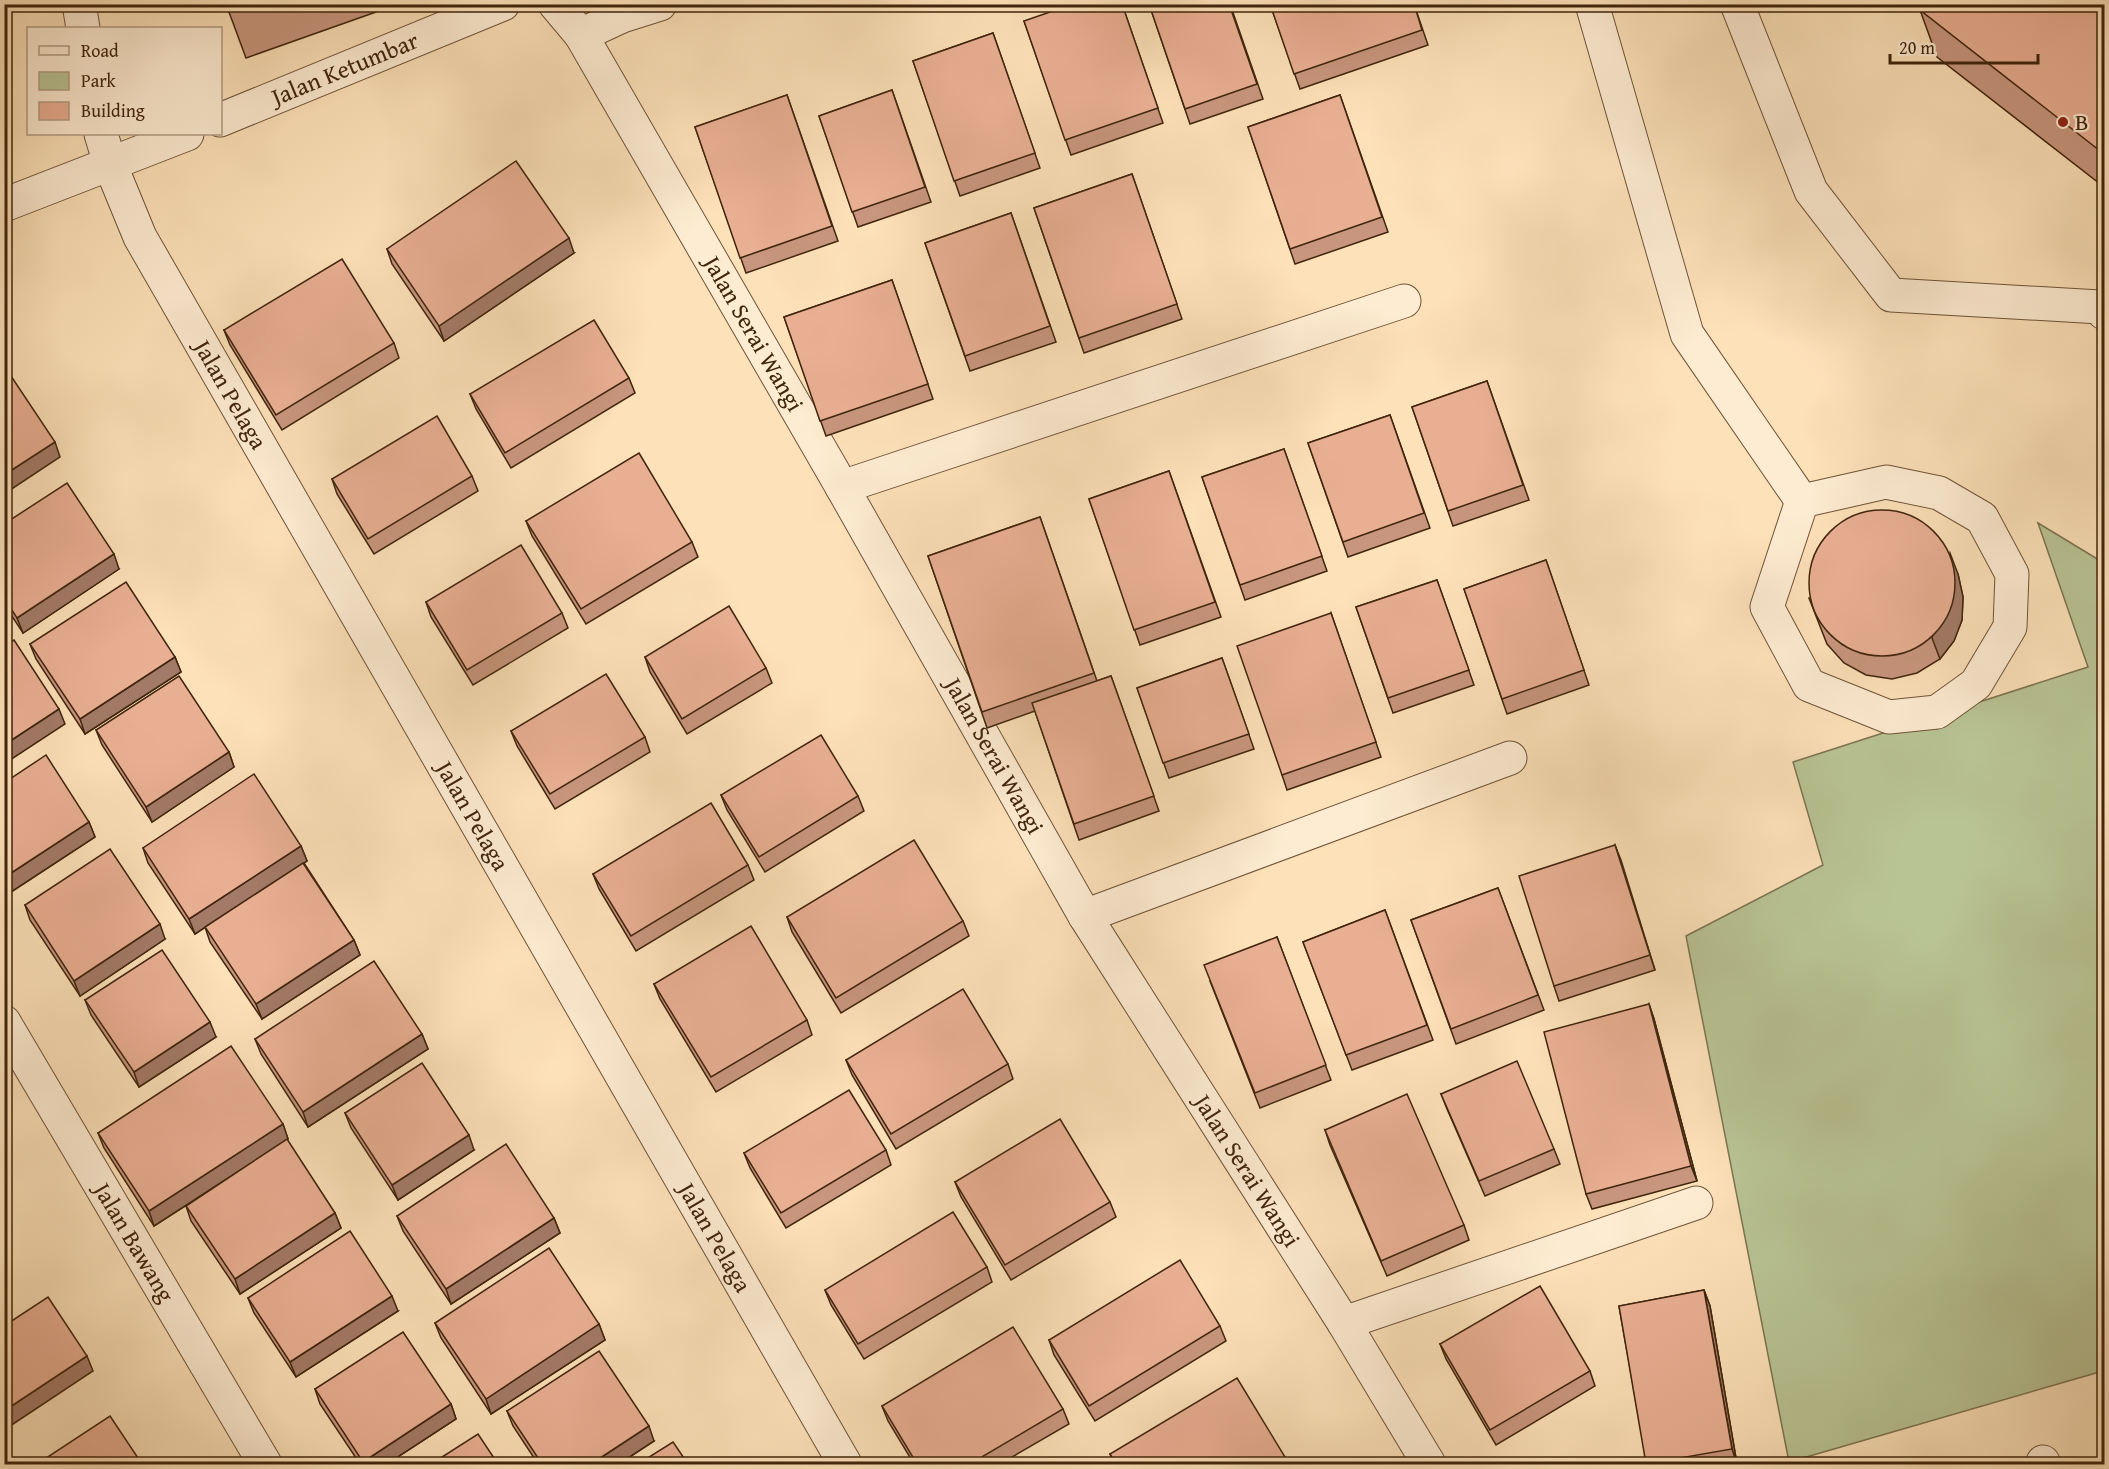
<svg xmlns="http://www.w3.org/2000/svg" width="2109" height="1469" font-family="'Gentium Book Plus',serif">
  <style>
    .green { fill: #b9c495; stroke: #7c7451; stroke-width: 1.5 }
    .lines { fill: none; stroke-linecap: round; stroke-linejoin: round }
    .minor-casing { stroke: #6f5438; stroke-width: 35 }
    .minor { stroke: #feecd2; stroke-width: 33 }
    .wall { fill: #c8967e; stroke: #40250d; stroke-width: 1.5 }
    .shaded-wall { fill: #a37a67; stroke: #40250d; stroke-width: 1.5 }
    .building { fill: #e9af93; stroke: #40250d; stroke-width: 1.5 }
    .poi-dot { fill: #8f2418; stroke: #feecd2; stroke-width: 2 }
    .labels { text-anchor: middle; stroke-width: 4.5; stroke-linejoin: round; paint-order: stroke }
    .street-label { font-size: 24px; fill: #40250d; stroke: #feecd2 }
    .poi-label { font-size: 24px; fill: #40250d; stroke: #feecd2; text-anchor: start }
  </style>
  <rect width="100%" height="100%" fill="#fde1b9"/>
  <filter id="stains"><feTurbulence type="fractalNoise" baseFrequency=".00333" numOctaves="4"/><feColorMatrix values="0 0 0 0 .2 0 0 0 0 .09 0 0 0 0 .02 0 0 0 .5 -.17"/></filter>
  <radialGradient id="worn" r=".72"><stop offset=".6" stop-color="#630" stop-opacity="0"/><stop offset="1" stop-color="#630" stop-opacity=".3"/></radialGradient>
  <path class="green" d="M 2038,523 L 2104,563 L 2104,1373 L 2103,1371 L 1789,1462 L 1686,936 L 1823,865 L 1793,762 L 2088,667 Z"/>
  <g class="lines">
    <g class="minor-casing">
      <g id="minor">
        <path d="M 79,4 L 83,28"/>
        <path d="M 555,4 L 581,35 L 622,16 L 660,4"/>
        <path d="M 1592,4 L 1687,334 L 1802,501"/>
        <path d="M 1737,4 L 1811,191 L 1891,295 L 2100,307 L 2104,313"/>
        <path id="s1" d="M 581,35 L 842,487 L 1085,916 L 1344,1323 L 1429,1464"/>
        <path id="s2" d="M 220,120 L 503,4"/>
        <path id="s3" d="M 101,134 L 110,164 L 140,237 L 845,1464"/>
        <path d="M 4,205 L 187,134"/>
        <path d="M 1886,482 L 1939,493 L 1982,518 L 2012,574 L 2010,627 L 1976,684 L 1937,712 L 1889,717 L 1809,685 L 1767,607 L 1802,501 Z"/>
        <path d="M 842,487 L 1404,301"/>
        <path d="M 1085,916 L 1510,758"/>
        <path id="s4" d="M 4,1022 L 265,1464"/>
        <path d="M 1344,1323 L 1696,1203"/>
        <path d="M 2043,1462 L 2044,1464"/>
      </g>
    </g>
    <use href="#minor" class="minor"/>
  </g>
  <g class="wall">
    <path d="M 226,4 L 373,4 L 376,12 L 246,58 Z"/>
    <path d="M 1122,4 L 1163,123 L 1071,155 L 1024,21 Z"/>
    <path d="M 1149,4 L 1230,4 L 1263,99 L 1190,124 Z"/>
    <path d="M 1270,4 L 1414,4 L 1428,45 L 1300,89 Z"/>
    <path d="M 2104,4 L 2104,187 L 1937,57 L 1920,10 Z"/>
    <path d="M 993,33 L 1040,168 L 960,196 L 913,61 Z"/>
    <path d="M 892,90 L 931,202 L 858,227 L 819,116 Z"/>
    <path d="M 787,95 L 838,241 L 746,273 L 695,127 Z"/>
    <path d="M 1340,95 L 1388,232 L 1295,264 L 1248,127 Z"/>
    <path d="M 1132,174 L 1182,319 L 1084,353 L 1034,208 Z"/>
    <path d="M 1011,213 L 1056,342 L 970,371 L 925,243 Z"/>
    <path d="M 387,249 L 574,253 L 444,341 L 392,264 Z"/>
    <path d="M 892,280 L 933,399 L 826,436 L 784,317 Z"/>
    <path d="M 224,330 L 394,343 L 399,358 L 282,430 L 230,345 Z"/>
    <path d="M 629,378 L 635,393 L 511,468 L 476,409 L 470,394 Z"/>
    <path d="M 1487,381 L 1529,500 L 1453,526 L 1412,407 Z"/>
    <path d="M 1390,415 L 1430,528 L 1348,557 L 1308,443 Z"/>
    <path d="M 1284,449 L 1327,571 L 1245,600 L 1202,477 Z"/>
    <path d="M 1169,471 L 1221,617 L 1140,645 L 1089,499 Z"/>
    <path d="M 472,476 L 478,491 L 374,554 L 337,494 L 332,479 Z"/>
    <path d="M 1040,517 L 1097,681 L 1111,676 L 1159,811 L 1079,840 L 1035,711 L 987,728 L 928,556 Z"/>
    <path d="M 526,521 L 692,542 L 698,557 L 586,624 L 532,536 Z"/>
    <path d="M 4,524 L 119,569 L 23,633 L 4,604 Z"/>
    <path d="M 1546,560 L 1589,685 L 1507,714 L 1464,589 Z"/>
    <path d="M 1958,574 L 1963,597 L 1962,620 L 1954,641 L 1940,659 L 1917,673 L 1892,679 L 1866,675 L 1844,663 L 1827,644 L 1809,598 Z"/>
    <path d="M 1437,580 L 1474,685 L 1393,713 L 1356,607 Z"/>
    <path d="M 426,602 L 562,613 L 568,628 L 473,685 L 431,617 Z"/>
    <path d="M 1331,613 L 1381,757 L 1287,790 L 1282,775 Z"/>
    <path d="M 30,644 L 175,657 L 181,672 L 85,734 L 36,659 Z"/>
    <path d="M 645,657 L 766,668 L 772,683 L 687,734 L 650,672 Z"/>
    <path d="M 1222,658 L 1254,749 L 1169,778 L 1137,688 Z"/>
    <path d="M 96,730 L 229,752 L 234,767 L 152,822 L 102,745 Z"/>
    <path d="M 511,731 L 645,737 L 650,752 L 555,809 L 517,746 Z"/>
    <path d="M 4,783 L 89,822 L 95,837 L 11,892 L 4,883 Z"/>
    <path d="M 721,795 L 858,796 L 864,811 L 765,872 L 727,810 Z"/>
    <path d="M 1615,845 L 1655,970 L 1559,1001 L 1554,986 Z"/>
    <path d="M 301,846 L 307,861 L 304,863 L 354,940 L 360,955 L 262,1019 L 210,942 L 205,927 L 195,934 L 148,863 L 143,848 Z"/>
    <path d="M 748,865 L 754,880 L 636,951 L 599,889 L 593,874 Z"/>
    <path d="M 1498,888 L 1544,1010 L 1456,1044 L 1411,920 Z"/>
    <path d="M 25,905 L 165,939 L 80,996 L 30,920 Z"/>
    <path d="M 1385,910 L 1433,1040 L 1352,1070 L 1303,942 Z"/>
    <path d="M 787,917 L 963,921 L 969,936 L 841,1013 L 792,932 Z"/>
    <path d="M 1277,937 L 1331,1080 L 1260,1108 L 1210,981 Z"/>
    <path d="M 654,984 L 807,1020 L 812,1035 L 716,1092 L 660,999 Z"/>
    <path d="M 85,1000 L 216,1037 L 139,1087 L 91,1015 Z"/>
    <path d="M 1649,1004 L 1654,1019 L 1697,1181 L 1592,1209 L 1586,1194 Z"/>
    <path d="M 422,1034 L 428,1049 L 308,1127 L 261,1054 L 255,1039 Z"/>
    <path d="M 846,1060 L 1008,1064 L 1013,1079 L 896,1149 L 852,1075 Z"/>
    <path d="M 1441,1094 L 1554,1149 L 1560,1164 L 1485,1196 L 1447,1109 Z"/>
    <path d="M 345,1113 L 474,1150 L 398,1200 L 351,1128 Z"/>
    <path d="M 283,1124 L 288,1139 L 287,1140 L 335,1213 L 341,1228 L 240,1294 L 191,1221 L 186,1206 L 210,1190 L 154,1226 L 104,1148 L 98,1133 Z"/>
    <path d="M 1325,1130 L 1464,1225 L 1469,1240 L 1387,1276 L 1330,1145 Z"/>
    <path d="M 886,1150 L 891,1165 L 786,1228 L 750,1168 L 744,1153 Z"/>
    <path d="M 955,1182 L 1110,1202 L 1116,1217 L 1011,1280 L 961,1197 Z"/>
    <path d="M 397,1216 L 554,1218 L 560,1233 L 451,1304 L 403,1231 Z"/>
    <path d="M 987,1267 L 992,1282 L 864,1359 L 831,1305 L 825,1290 Z"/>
    <path d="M 1704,1290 L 1710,1306 L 1737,1464 L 1647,1464 L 1619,1306 Z"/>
    <path d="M 248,1298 L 398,1311 L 296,1377 L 254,1313 Z"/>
    <path d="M 435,1323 L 599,1324 L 605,1340 L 491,1414 L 441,1338 Z"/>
    <path d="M 1220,1326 L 1226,1341 L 1095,1421 L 1054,1355 L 1049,1340 Z"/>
    <path d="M 1440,1344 L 1590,1371 L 1595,1386 L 1496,1445 L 1446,1359 Z"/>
    <path d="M 315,1389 L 451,1404 L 456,1419 L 387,1464 L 360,1464 L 320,1404 Z"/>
    <path d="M 882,1406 L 1063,1409 L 1069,1424 L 1000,1464 L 914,1464 L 888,1421 Z"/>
    <path d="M 507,1411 L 654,1441 L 619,1464 L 538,1464 L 513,1426 Z"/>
    <path d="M 1110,1454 L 1288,1462 L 1289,1464 L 1114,1464 Z"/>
  </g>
  <g class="shaded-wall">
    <path d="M 569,238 L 574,253 L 444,341 L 439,326 Z"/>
    <path d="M 55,442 L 60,457 L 4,494 L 4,475 Z"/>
    <path d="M 1950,553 L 1958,574 L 1963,597 L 1962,620 L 1954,641 L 1940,659 L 1932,638 Z"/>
    <path d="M 114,554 L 119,569 L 23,633 L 17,618 Z"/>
    <path d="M 175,657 L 181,672 L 85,734 L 80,719 Z"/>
    <path d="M 59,709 L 65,724 L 4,764 L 4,745 Z"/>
    <path d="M 229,752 L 234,767 L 152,822 L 146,807 Z"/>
    <path d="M 89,822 L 95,837 L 11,892 L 5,877 Z"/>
    <path d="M 1615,845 L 1621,860 L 1655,970 L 1650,955 Z"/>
    <path d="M 301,846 L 307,861 L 195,934 L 189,919 Z"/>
    <path d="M 160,924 L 165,939 L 80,996 L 74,981 Z"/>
    <path d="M 354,940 L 360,955 L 262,1019 L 256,1004 Z"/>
    <path d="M 1649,1004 L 1654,1019 L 1697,1181 L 1691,1166 Z"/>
    <path d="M 210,1022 L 216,1037 L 139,1087 L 134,1072 Z"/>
    <path d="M 422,1034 L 428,1049 L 308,1127 L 303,1112 Z"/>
    <path d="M 283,1124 L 288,1139 L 154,1226 L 149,1211 Z"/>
    <path d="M 469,1135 L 474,1150 L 398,1200 L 392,1185 Z"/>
    <path d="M 335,1213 L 341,1228 L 240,1294 L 235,1279 Z"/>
    <path d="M 554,1218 L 560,1233 L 451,1304 L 446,1289 Z"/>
    <path d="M 1704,1290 L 1710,1306 L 1737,1464 L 1732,1449 Z"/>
    <path d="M 392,1296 L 398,1311 L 296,1377 L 290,1362 Z"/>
    <path d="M 4,1309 L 10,1324 L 4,1327 Z"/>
    <path d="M 599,1324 L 605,1340 L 491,1414 L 486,1399 Z"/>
    <path d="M 87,1356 L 93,1371 L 4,1430 L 4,1411 Z"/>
    <path d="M 451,1404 L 456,1419 L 387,1464 L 364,1464 L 363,1462 Z"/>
    <path d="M 649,1426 L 654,1441 L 619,1464 L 591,1464 Z"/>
  </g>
  <g class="building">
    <path d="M 226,4 L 249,4 L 229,12 Z"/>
    <path d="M 1073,4 L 1122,4 L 1158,108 L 1065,140 L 1024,21 Z"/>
    <path d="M 1149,4 L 1229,4 L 1257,84 L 1185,109 Z"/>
    <path d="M 1270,4 L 1414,4 L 1422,30 L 1294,74 Z"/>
    <path d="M 1924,4 L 2104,4 L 2104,154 L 1920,10 Z"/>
    <path d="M 993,33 L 1035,153 L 954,181 L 913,61 Z"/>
    <path d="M 892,90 L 925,187 L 852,212 L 819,116 Z"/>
    <path d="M 787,95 L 832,226 L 740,258 L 695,127 Z"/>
    <path d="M 1340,95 L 1382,217 L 1290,249 L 1248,127 Z"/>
    <path d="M 516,161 L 569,238 L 439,326 L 387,249 Z"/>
    <path d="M 1132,174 L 1177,304 L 1079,338 L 1034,208 Z"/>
    <path d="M 1011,213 L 1050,326 L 965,356 L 925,243 Z"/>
    <path d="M 342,259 L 394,343 L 276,415 L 224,330 Z"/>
    <path d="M 892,280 L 928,384 L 820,421 L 784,317 Z"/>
    <path d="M 594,320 L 629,378 L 505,453 L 470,394 Z"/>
    <path d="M 11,376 L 55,442 L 4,475 L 4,380 Z"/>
    <path d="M 1487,381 L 1523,485 L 1448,511 L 1412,407 Z"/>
    <path d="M 1390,415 L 1424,513 L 1343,542 L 1308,443 Z"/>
    <path d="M 437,416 L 472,476 L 368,539 L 332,479 Z"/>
    <path d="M 1284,449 L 1322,556 L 1240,585 L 1202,477 Z"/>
    <path d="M 639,453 L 692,542 L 581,609 L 526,521 Z"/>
    <path d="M 1169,471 L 1215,602 L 1134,630 L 1089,499 Z"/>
    <path d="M 67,483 L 114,554 L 17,618 L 4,598 L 4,524 Z"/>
    <circle cx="1882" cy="583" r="73"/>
    <path d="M 1040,517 L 1094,673 L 982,712 L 928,556 Z"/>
    <path d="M 521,545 L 562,613 L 467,670 L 426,602 Z"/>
    <path d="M 1546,560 L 1584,670 L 1502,699 L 1464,589 Z"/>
    <path d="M 1437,580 L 1469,670 L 1388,698 L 1356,607 Z"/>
    <path d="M 126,582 L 175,657 L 80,719 L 30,644 Z"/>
    <path d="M 729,606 L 766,668 L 682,719 L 645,657 Z"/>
    <path d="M 1331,613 L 1376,742 L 1282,775 L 1237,646 Z"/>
    <path d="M 14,640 L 59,709 L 4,745 L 4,646 Z"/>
    <path d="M 1222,658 L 1249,734 L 1163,763 L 1137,688 Z"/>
    <path d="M 606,674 L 645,737 L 550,794 L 511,731 Z"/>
    <path d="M 179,676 L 229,752 L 146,807 L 96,730 Z"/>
    <path d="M 1111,676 L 1154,796 L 1074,824 L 1032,703 Z"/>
    <path d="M 821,735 L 858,796 L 759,857 L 721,795 Z"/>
    <path d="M 46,755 L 89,822 L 5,877 L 4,876 L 4,783 Z"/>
    <path d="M 254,774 L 301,846 L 189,919 L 143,848 Z"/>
    <path d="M 711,803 L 748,865 L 631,936 L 593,874 Z"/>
    <path d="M 914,840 L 963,921 L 836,998 L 787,917 Z"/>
    <path d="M 1615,845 L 1650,955 L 1554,986 L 1519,876 Z"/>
    <path d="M 110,849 L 160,924 L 74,981 L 25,905 Z"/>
    <path d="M 303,863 L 354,940 L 256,1004 L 205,927 Z"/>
    <path d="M 1498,888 L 1538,995 L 1451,1029 L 1411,920 Z"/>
    <path d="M 1385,910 L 1427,1025 L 1346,1055 L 1303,942 Z"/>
    <path d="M 751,926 L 807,1020 L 711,1077 L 654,984 Z"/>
    <path d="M 1277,937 L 1326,1065 L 1255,1093 L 1204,965 Z"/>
    <path d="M 162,950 L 210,1022 L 134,1072 L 85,1000 Z"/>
    <path d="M 374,961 L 422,1034 L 303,1112 L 255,1039 Z"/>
    <path d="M 963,989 L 1008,1064 L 891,1134 L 846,1060 Z"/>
    <path d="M 1649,1004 L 1691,1166 L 1586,1194 L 1544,1032 Z"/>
    <path d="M 231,1046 L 283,1124 L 149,1211 L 98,1133 Z"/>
    <path d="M 1517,1061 L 1554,1149 L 1479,1181 L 1441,1094 Z"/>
    <path d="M 422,1063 L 469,1135 L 392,1185 L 345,1113 Z"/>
    <path d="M 849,1090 L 886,1150 L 781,1213 L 744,1153 Z"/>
    <path d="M 1407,1094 L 1464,1225 L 1381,1261 L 1325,1130 Z"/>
    <path d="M 1060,1119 L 1110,1202 L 1005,1265 L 955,1182 Z"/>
    <path d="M 287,1139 L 335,1213 L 235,1279 L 186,1206 Z"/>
    <path d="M 506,1144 L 554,1218 L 446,1289 L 397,1216 Z"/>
    <path d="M 953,1212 L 987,1267 L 858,1344 L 825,1290 Z"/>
    <path d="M 350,1231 L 392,1296 L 290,1362 L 248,1298 Z"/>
    <path d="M 549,1248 L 599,1324 L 486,1399 L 435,1323 Z"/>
    <path d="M 1180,1260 L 1220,1326 L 1089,1406 L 1049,1340 Z"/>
    <path d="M 1540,1286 L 1590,1371 L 1490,1430 L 1440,1344 Z"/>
    <path d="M 1704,1290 L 1732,1449 L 1646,1464 L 1619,1306 Z"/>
    <path d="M 48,1297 L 87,1356 L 4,1411 L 4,1326 Z"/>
    <path d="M 1013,1327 L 1063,1409 L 970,1464 L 917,1464 L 882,1406 Z"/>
    <path d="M 403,1332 L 451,1404 L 363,1462 L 315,1389 Z"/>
    <path d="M 599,1351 L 649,1426 L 591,1464 L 542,1464 L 507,1411 Z"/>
    <path d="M 1237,1378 L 1288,1462 L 1284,1464 L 1116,1464 L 1110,1454 Z"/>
    <path d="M 110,1416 L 142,1464 L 37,1464 Z"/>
    <path d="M 478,1434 L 498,1464 L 431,1464 Z"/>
    <path d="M 673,1442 L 688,1464 L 638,1464 Z"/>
  </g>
  <circle class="poi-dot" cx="2063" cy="122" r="6"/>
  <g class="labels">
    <g class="street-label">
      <text dy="8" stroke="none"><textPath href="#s2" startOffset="135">Jalan Ketumbar</textPath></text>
      <text dy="8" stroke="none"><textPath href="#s1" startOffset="345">Jalan Serai Wangi</textPath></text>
      <text dy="8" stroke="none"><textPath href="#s3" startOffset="292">Jalan Pelaga</textPath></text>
      <text dy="8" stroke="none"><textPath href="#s1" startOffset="831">Jalan Serai Wangi</textPath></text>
      <text dy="8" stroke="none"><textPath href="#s3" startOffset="778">Jalan Pelaga</textPath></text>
      <text dy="8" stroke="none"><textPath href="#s1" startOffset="1317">Jalan Serai Wangi</textPath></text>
      <text dy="8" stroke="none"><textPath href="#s3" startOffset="1264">Jalan Pelaga</textPath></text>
      <text dy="8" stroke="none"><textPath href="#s4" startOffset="256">Jalan Bawang</textPath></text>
    </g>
    <g class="poi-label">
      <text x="2075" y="130">B</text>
    </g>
  </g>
  <rect width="2109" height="1469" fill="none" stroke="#fde1b9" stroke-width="24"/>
  <rect x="6" y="6" width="2097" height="1457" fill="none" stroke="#40250d" stroke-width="3"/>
  <rect x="12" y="12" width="2085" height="1445" fill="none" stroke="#40250d" stroke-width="1.5"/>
  <rect x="27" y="27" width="195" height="108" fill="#feecd2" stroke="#b29c83" stroke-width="1.5"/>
  <rect x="39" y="46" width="30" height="9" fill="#feecd2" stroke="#b29c83" stroke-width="1.5"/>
  <text x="81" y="57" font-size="18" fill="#40250d">Road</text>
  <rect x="39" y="72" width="30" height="18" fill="#b9c495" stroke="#b29c83" stroke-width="1.5"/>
  <text x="81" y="87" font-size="18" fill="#40250d">Park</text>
  <rect x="39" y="102" width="30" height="18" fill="#e9af93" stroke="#b29c83" stroke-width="1.5"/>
  <text x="81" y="117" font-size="18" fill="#40250d">Building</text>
  <path d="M1890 54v9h148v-9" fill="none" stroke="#40250d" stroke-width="3"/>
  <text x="1899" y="54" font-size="18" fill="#40250d" stroke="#feecd2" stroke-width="4.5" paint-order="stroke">20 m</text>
  <rect width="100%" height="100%" filter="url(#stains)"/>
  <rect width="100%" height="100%" fill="url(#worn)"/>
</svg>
